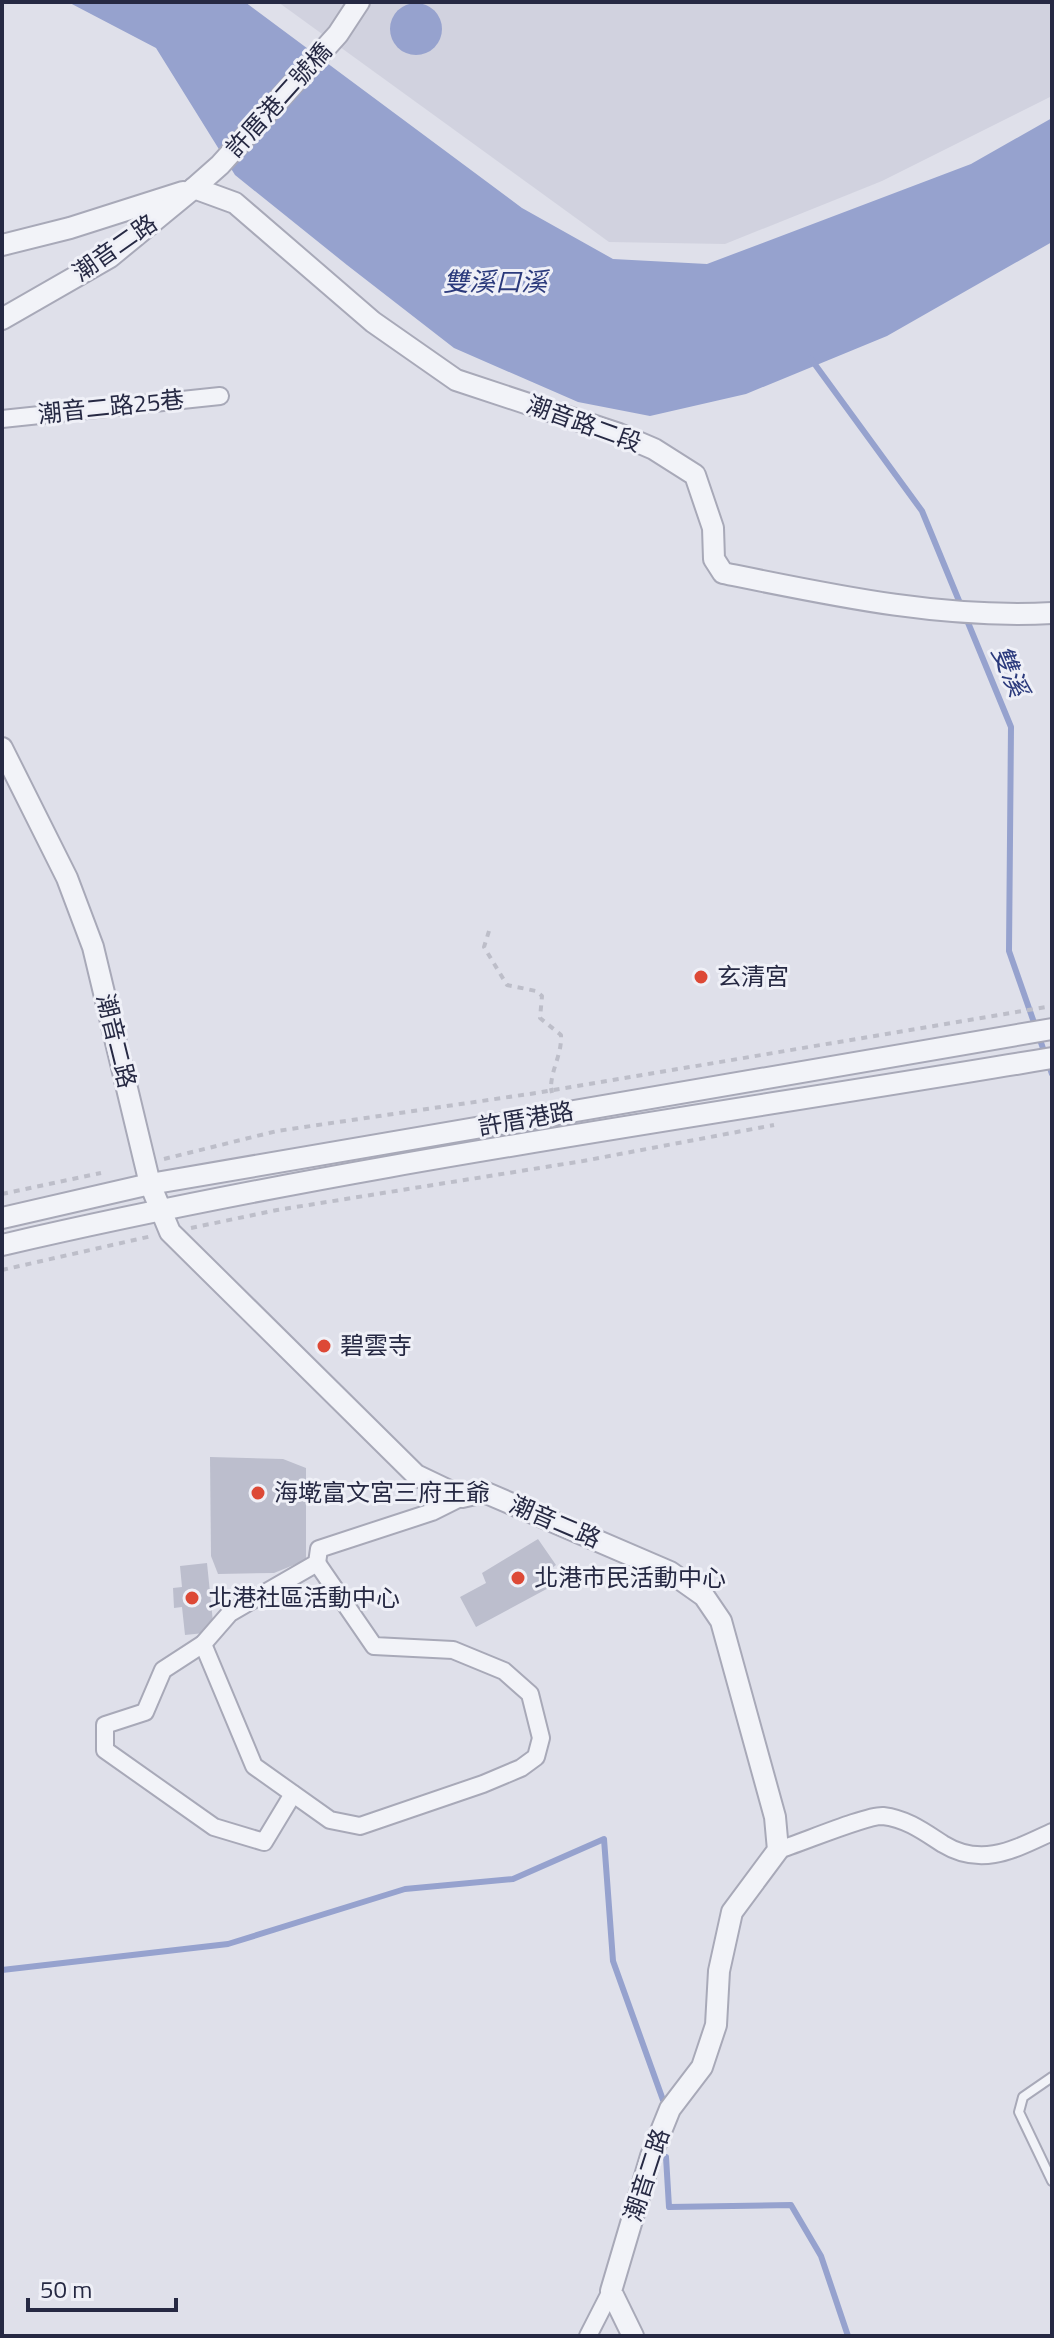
<svg xmlns="http://www.w3.org/2000/svg" width="1054" height="2338" font-family="'Titillium Web','Noto Sans TC',sans-serif">
  <style>
    .built { fill: #d1d2df }
    .water { fill: #96a2ce }
    .lines { fill: none; stroke-linecap: round; stroke-linejoin: round }
    .stream { stroke: #96a2ce; stroke-width: 6 }
    .building { fill: #bcbecd }
    .service-casing { stroke: #a8a9b8; stroke-width: 12 }
    .minor-casing { stroke: #a8a9b8; stroke-width: 20 }
    .tertiary-casing { stroke: #a8a9b8; stroke-width: 24 }
    .path { stroke: #bdbec9; stroke-width: 4; stroke-dasharray: 6 6; stroke-linecap: butt }
    .service { stroke: #f2f3f8; stroke-width: 8 }
    .minor { stroke: #f2f3f8; stroke-width: 16 }
    .tertiary { stroke: #f2f3f8; stroke-width: 20 }
    .path-bridge { stroke: #bdbec9; stroke-width: 4; stroke-dasharray: 6 6; stroke-linecap: butt }
    .poi-dot { fill: #dd4936; stroke: #eff0f7; stroke-width: 3 }
    .labels { text-anchor: middle; stroke-width: 6; stroke-linejoin: round; paint-order: stroke }
    .street-label { font-size: 24px; fill: #262943; stroke: #eff0f7 }
    .poi-label { font-size: 24px; fill: #262943; stroke: #eff0f7; text-anchor: start }
    .water-label { font-size: 26px; font-style: italic; fill: #2b3a7c; stroke: #eff0f7 }
  </style>
  <rect width="100%" height="100%" fill="#dfe0ea"/>
  <path class="built" d="M 278,2 L 1052,2 L 1052,96 L 882,181 L 725,244 L 609,242 Z"/>
  <g class="water">
    <path d="M 68,2 L 245,2 L 522,208 L 613,259 L 707,264 L 971,164 L 1052,118 L 1052,242 L 887,336 L 746,394 L 650,416 L 578,402 L 454,348 L 347,265 L 235,175 L 156,48 Z"/>
    <circle cx="416" cy="29" r="26"/>
  </g>
  <g class="lines">
    <g class="stream">
      <path d="M 811,359 L 922,511 L 1011,727 L 1009,951 L 1052,1074"/>
      <path d="M 2,1970 L 228,1944 L 405,1889 L 513,1879 L 604,1839 L 613,1961 L 663,2100"/>
      <path d="M 666,2157 L 669,2207 L 791,2205 L 821,2256 L 848,2336"/>
    </g>
  </g>
  <g class="building">
    <path d="M 210,1457 L 283,1459 L 306,1468 L 306,1560 L 274,1573 L 218,1574 L 211,1556 Z"/>
    <path d="M 538,1539 L 556,1565 L 549,1570 L 554,1585 L 476,1627 L 460,1597 L 486,1583 L 482,1573 Z"/>
    <path d="M 207,1563 L 214,1632 L 185,1635 L 182,1607 L 174,1608 L 173,1588 L 182,1587 L 180,1566 Z"/>
  </g>
  <g class="lines">
    <g class="service-casing">
      <path id="service" d="M 1052,2077 L 1023,2097 L 1019,2112 L 1052,2181"/>
    </g>
    <g class="minor-casing">
      <g id="minor">
        <path d="M 2,419 L 220,396"/>
        <path d="M 203,1644 L 254,1766 L 330,1820 L 360,1826 L 483,1784 L 521,1768 L 536,1757 L 541,1738 L 530,1694 L 504,1671 L 453,1650 L 374,1646 L 317,1563"/>
        <path d="M 293,1794 L 264,1842 L 214,1827 L 105,1750 L 105,1725 L 145,1712 L 163,1670 L 203,1644 L 230,1613 L 317,1563 L 319,1549 L 432,1512 L 462,1497"/>
        <path d="M 778,1850 C 799,1844 866,1815 883,1816 C 907,1819 923,1831 943,1844 C 982,1868 1015,1849 1052,1832"/>
        <path d="M 588,2336 L 611,2291"/>
      </g>
    </g>
    <g class="tertiary-casing">
      <g id="tertiary">
        <path d="M 194,188 L 235,203 L 373,322 L 456,380 L 619,434 L 654,449 L 695,475 L 713,528 L 714,559 L 723,573 C 831,595 941,619 1052,613"/>
        <path d="M 2,245 L 70,228 L 183,192"/>
        <path d="M 2,319 L 110,257 L 194,188 L 220,165 L 338,34 L 359,2"/>
        <path d="M 2,748 L 67,878 L 93,947 L 150,1184 L 170,1232 L 416,1475 L 462,1497 L 484,1492 L 670,1572 L 704,1596 L 721,1621 L 775,1817 L 778,1850 L 732,1912 L 719,1971 L 716,2025 L 702,2067 L 670,2109 L 651,2156 L 611,2291 L 633,2336"/>
        <path d="M 2,1218 L 150,1184 L 1052,1029"/>
        <path d="M 2,1245 C 349,1164 701,1117 1052,1058"/>
      </g>
    </g>
    <g class="path">
      <path d="M 489,931 L 484,947 L 507,985 L 536,991 L 542,996 L 540,1018 L 561,1035 C 562,1055 551,1069 551,1088"/>
      <path d="M 164,1159 L 277,1131 L 536,1093 L 1052,1006"/>
      <path d="M 2,1194 L 101,1173"/>
      <path d="M 191,1228 L 277,1210 L 583,1161 L 774,1125"/>
      <path d="M 2,1270 L 152,1236"/>
    </g>
    <use href="#service" class="service"/>
    <use href="#minor" class="minor"/>
    <use href="#tertiary" class="tertiary"/>
    <path class="path-bridge" d="M 551,1088 L 552,1093"/>
  </g>
  <g class="poi-dot">
    <circle cx="701" cy="977" r="8"/>
    <circle cx="324" cy="1346" r="8"/>
    <circle cx="258" cy="1493" r="8"/>
    <circle cx="518" cy="1578" r="8"/>
    <circle cx="192" cy="1598" r="8"/>
  </g>
  <g class="labels">
    <g class="street-label">
      <text transform="translate(279 100) rotate(-48)" y="8">許厝港二號橋</text>
      <text transform="translate(115 248) rotate(-35)" y="8">潮音二路</text>
      <text transform="translate(111 407) rotate(-6)" y="8">潮音二路25巷</text>
      <text transform="translate(584 424) rotate(20)" y="8">潮音路二段</text>
      <text transform="translate(116 1041) rotate(76)" y="8">潮音二路</text>
      <text transform="translate(526 1119) rotate(-10)" y="8">許厝港路</text>
      <text transform="translate(555 1522) rotate(23)" y="8">潮音二路</text>
      <text transform="translate(647 2175) rotate(-72)" y="8">潮音二路</text>
    </g>
    <g class="poi-label">
      <text x="717" y="985">玄清宮</text>
      <text x="340" y="1354">碧雲寺</text>
      <text x="274" y="1501">海墘富文宮三府王爺</text>
      <text x="534" y="1586">北港市民活動中心</text>
      <text x="208" y="1606">北港社區活動中心</text>
    </g>
    <g class="water-label">
      <text x="495" y="291">雙溪口溪</text>
      <text transform="translate(1010 671) rotate(67)" y="9">雙溪</text>
    </g>
  </g>
  <rect width="1054" height="2338" fill="none" stroke="#262943" stroke-width="8"/>
  <path d="M28 2298v12h148v-12" fill="none" stroke="#262943" stroke-width="4"/>
  <text x="40" y="2298" font-size="24" fill="#262943" stroke="#eff0f7" stroke-width="6" paint-order="stroke">50 m</text>
</svg>
